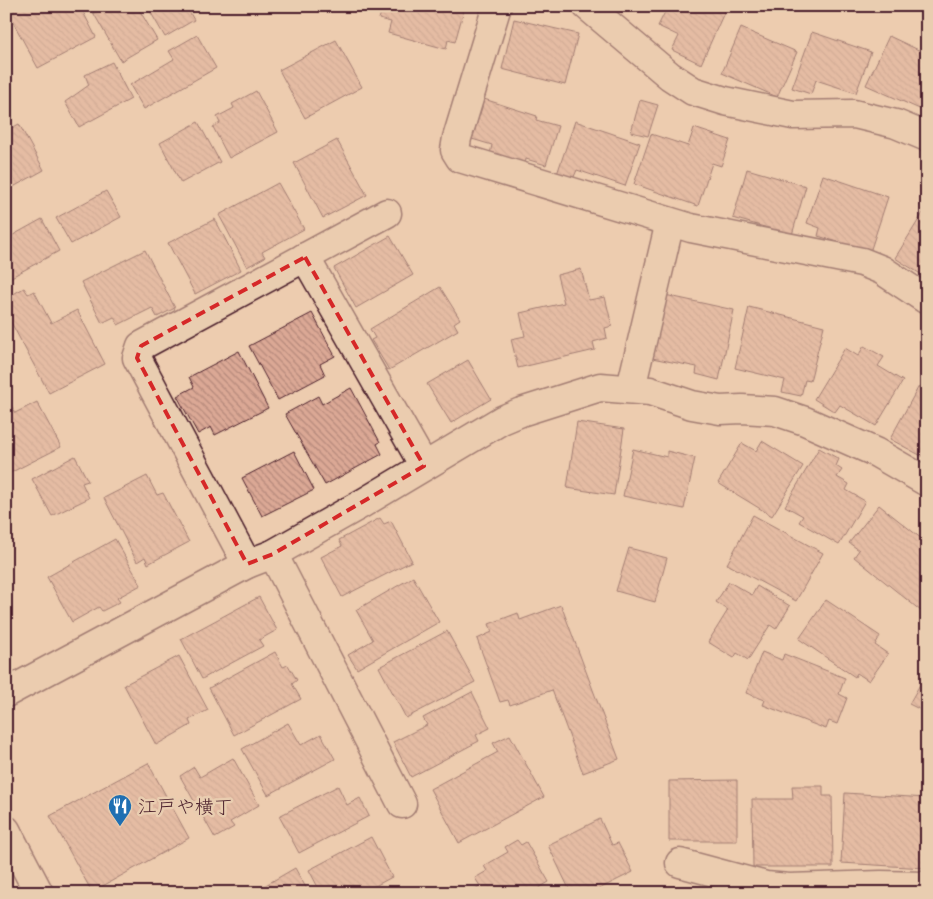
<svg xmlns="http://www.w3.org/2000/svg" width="933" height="899" font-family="Mynerve,'Klee One',sans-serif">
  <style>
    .building { fill: url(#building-back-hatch); stroke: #4a1f2b }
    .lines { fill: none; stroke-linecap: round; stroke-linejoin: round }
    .street-casing { stroke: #4a1f2b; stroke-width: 31 }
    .secondary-casing { stroke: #4a1f2b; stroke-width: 31 }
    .street { stroke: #e9cdb0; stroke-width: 28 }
    .secondary { stroke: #e9cdb0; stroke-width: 28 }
    .marked { fill: none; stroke: #d62828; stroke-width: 4; stroke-dasharray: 10 6; stroke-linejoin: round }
    .labels { text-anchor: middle; stroke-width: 5; stroke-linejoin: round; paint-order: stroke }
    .poi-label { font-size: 19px; fill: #4a1f2b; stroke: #e9cdb0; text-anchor: start }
  </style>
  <defs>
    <pattern id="building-back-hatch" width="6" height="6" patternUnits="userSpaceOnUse" patternTransform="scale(1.25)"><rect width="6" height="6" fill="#dba895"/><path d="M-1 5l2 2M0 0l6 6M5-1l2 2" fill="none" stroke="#b4887a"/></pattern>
  </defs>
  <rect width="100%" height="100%" fill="#edccaf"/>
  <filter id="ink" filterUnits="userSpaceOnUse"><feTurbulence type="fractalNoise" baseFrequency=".02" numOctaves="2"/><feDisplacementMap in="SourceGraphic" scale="10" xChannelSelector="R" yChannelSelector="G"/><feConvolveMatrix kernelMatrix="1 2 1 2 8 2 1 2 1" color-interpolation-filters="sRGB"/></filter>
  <g filter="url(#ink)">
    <g class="building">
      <path d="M 20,6 L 80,6 L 96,37 L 38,68 L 8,13 Z"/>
      <path d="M 91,6 L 137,6 L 157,40 L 121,61 L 90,7 Z"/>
      <path d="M 147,6 L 186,6 L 194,20 L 165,37 Z"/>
      <path d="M 383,6 L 465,6 L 455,42 L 448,40 L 446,49 L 388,33 L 391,22 L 379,19 Z"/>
      <path d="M 668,6 L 727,6 L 701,64 L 672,50 L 679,36 L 658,26 Z"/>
      <path d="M 514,19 L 578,34 L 565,85 L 502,69 Z"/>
      <path d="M 741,28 L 797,52 L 777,97 L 722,73 Z"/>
      <path d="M 812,32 L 871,52 L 856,93 L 816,80 L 811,94 L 792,88 Z"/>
      <path d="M 197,35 L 216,68 L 144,109 L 130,85 L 174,59 L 169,51 Z"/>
      <path d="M 889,36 L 927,54 L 927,105 L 924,111 L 866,85 Z"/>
      <path d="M 336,40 L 362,87 L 305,118 L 279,70 Z"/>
      <path d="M 112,62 L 131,99 L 79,127 L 65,102 L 89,85 L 85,75 Z"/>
      <path d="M 256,91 L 278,132 L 229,158 L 213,127 L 220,123 L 217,117 L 234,108 L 232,104 Z"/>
      <path d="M 484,99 L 537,116 L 536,120 L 558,126 L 546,165 L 526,159 L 525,165 L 490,154 L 492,145 L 472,139 Z"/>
      <path d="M 640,100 L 658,105 L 648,136 L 631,132 Z"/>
      <path d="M 575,121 L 640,143 L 625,186 L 577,170 L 573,179 L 557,174 Z"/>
      <path d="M 198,122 L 220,162 L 181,183 L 160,143 Z"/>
      <path d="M 19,124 L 44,170 L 6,191 L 6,131 Z"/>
      <path d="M 694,128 L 730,140 L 721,166 L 712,163 L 698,206 L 634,184 L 651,134 L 688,146 Z"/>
      <path d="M 337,140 L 367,195 L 323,218 L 294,163 Z"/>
      <path d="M 747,169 L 806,186 L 792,235 L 733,218 Z"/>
      <path d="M 823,175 L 888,197 L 870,252 L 818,236 L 820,228 L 807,223 Z"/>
      <path d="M 278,183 L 304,229 L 262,252 L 265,257 L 247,267 L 219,215 Z"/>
      <path d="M 106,191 L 121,217 L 71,244 L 56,218 Z"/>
      <path d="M 926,208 L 927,209 L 927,278 L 895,258 Z"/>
      <path d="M 42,219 L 59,251 L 6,280 L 6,239 Z"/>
      <path d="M 215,219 L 241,270 L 195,294 L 168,243 Z"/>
      <path d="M 390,236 L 413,275 L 356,308 L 334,268 Z"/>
      <path d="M 145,250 L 175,308 L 157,317 L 152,308 L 118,325 L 114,317 L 102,323 L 81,282 Z"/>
      <path d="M 581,269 L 589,300 L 605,297 L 612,326 L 605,328 L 607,338 L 593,342 L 595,350 L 518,368 L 511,339 L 525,336 L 520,313 L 564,303 L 557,275 Z"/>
      <path d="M 440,287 L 460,319 L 454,323 L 458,330 L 389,370 L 371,340 L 375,338 L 370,329 Z"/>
      <path d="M 24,288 L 28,294 L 34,291 L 51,323 L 77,310 L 105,364 L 49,393 L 6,313 L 6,298 Z"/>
      <path d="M 665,295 L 734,310 L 719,380 L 696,374 L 697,367 L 652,358 Z"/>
      <path d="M 749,307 L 824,326 L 810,381 L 805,380 L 801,396 L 782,392 L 785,380 L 735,368 Z"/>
      <path d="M 312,313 L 335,356 L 320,364 L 325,375 L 278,400 L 249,346 Z"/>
      <path d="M 864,346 L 884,357 L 878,366 L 903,381 L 876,426 L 840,405 L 835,412 L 814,399 L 845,348 L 858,356 Z"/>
      <path d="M 239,351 L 268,408 L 215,435 L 211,427 L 198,434 L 177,396 L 194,387 L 189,377 Z"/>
      <path d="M 468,360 L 491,399 L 451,423 L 427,384 Z"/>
      <path d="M 919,386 L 927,390 L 927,459 L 890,439 Z"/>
      <path d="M 351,388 L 380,442 L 377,444 L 382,454 L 325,485 L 285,414 L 318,396 L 322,404 Z"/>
      <path d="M 37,402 L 61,447 L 6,475 L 6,405 L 10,403 L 15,413 Z"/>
      <path d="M 577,422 L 624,429 L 614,495 L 567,488 Z"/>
      <path d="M 762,441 L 803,466 L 772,516 L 718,483 L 742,443 L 756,451 Z"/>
      <path d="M 819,448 L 839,459 L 836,466 L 842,470 L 837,477 L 849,484 L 846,490 L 865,501 L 839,545 L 799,522 L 803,516 L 785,506 Z"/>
      <path d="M 633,449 L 667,457 L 667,451 L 695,458 L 684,509 L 623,496 Z"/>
      <path d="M 294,451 L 314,490 L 262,516 L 242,478 Z"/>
      <path d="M 75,456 L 88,481 L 82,483 L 89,498 L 52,516 L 32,479 Z"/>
      <path d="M 147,476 L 157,495 L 163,493 L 189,542 L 148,564 L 145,557 L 137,562 L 104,498 Z"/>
      <path d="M 879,505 L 927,543 L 927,604 L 921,611 L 854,557 L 859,550 L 849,543 Z"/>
      <path d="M 753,515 L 823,553 L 796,601 L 727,564 Z"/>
      <path d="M 380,518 L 384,524 L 391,521 L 412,561 L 342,597 L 321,557 L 342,546 L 339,540 Z"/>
      <path d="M 115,539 L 141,585 L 117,598 L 120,602 L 102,611 L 99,607 L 72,622 L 47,577 Z"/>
      <path d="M 629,548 L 667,558 L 655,602 L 616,591 Z"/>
      <path d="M 413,577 L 439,622 L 357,669 L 348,655 L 373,640 L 356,610 Z"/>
      <path d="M 729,582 L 752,595 L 757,586 L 790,606 L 776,629 L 770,625 L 748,660 L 737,653 L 734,658 L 708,642 L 728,610 L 716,602 Z"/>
      <path d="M 259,597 L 277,630 L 259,640 L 263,646 L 202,679 L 181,639 Z"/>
      <path d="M 826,600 L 880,636 L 875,645 L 888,654 L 869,681 L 857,673 L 855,677 L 799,639 Z"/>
      <path d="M 561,605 L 619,759 L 583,773 L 552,690 L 510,705 L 508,700 L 500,702 L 477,639 L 492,632 L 489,624 L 518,613 L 520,620 Z"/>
      <path d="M 447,631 L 475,682 L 406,718 L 379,667 Z"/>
      <path d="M 275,652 L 283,667 L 288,665 L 297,680 L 292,684 L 301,699 L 234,735 L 209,688 Z"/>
      <path d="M 762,652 L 782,660 L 784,654 L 845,678 L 839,694 L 847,698 L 837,724 L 829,721 L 826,729 L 763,705 L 765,700 L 746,693 Z"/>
      <path d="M 179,656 L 208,710 L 189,720 L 191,725 L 156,745 L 124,685 Z"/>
      <path d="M 927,672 L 927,713 L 909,704 Z"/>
      <path d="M 472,692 L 490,728 L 476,735 L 479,741 L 411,777 L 393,742 L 427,725 L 423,718 Z"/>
      <path d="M 288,723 L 301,745 L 321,734 L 335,759 L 268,795 L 242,749 Z"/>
      <path d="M 510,735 L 544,797 L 459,843 L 430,789 L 498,752 L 493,743 Z"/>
      <path d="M 233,758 L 259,805 L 230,822 L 234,827 L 215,838 L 180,776 L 194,767 L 200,777 Z"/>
      <path d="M 148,763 L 189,838 L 92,892 L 50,816 Z"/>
      <path d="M 737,780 L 737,841 L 669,841 L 669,781 Z"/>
      <path d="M 338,786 L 347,805 L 360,798 L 369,816 L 299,853 L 279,816 Z"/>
      <path d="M 792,786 L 823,786 L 823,796 L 832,796 L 833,867 L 753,867 L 752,799 L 793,799 Z"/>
      <path d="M 845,793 L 927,798 L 925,868 L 841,863 Z"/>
      <path d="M 600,819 L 612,845 L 618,843 L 633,872 L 591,893 L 571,893 L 548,845 Z"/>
      <path d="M 371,837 L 392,877 L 362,893 L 321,893 L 309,870 Z"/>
      <path d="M 517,840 L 521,845 L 526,842 L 549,882 L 530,893 L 468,893 L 480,886 L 475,878 L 487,871 L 484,866 L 508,852 L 505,847 Z"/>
      <path d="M 295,868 L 309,893 L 252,893 Z"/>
    </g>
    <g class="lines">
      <g class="street-casing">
        <g id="street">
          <path d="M 497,6 L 457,138 L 455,150 L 460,158 L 691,228 L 862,262 L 882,270 L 927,300"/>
          <path d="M 587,6 L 670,76 L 693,91 L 725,101 L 793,115 L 854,114 L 896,124 L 927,137"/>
          <path d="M 305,257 L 424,466"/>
          <path d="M 631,388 L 670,222"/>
          <path d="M 273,554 L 402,804"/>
          <path d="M 247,564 L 137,358 L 141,346 L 387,213"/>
          <path d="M 6,693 L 247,564 L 273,554 L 363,503 L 502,420 L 521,412 L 600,387 L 650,391 L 692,405 L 720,410 L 742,409 L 775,411 L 805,421 L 875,452 L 927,482"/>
          <path d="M 680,863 L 766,886 L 789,888 L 881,885 L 924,886"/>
        </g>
      </g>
      <g class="secondary-casing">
        <path id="secondary" d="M 6,830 L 39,893"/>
      </g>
      <use href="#street" class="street"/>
      <use href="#secondary" class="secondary"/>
    </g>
  </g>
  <path d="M0 0H933V899H0ZM 305,257 L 424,466 L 273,554 L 247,564 L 137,358 L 141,346 Z" fill="#edccaf" fill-opacity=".55" fill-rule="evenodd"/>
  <path class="marked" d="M 305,257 L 424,466 L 273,554 L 247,564 L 137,358 L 141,346 Z"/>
  <defs>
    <g id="restaurant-pin" transform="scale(1.25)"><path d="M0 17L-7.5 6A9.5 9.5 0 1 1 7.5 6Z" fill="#1f6fb2" stroke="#e9cdb0"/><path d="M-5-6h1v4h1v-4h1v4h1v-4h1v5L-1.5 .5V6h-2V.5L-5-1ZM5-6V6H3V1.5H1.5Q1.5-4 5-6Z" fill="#fff"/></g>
  </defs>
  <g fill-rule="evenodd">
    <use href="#restaurant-pin" x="120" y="806"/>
  </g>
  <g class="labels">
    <g class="poi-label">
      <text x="138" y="813">江戸や横丁</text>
    </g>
  </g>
  <rect width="933" height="899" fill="none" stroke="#e9cdb0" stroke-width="25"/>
  <rect x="12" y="12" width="908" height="874" fill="none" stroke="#4a1f2b" stroke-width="2" filter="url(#ink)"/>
</svg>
